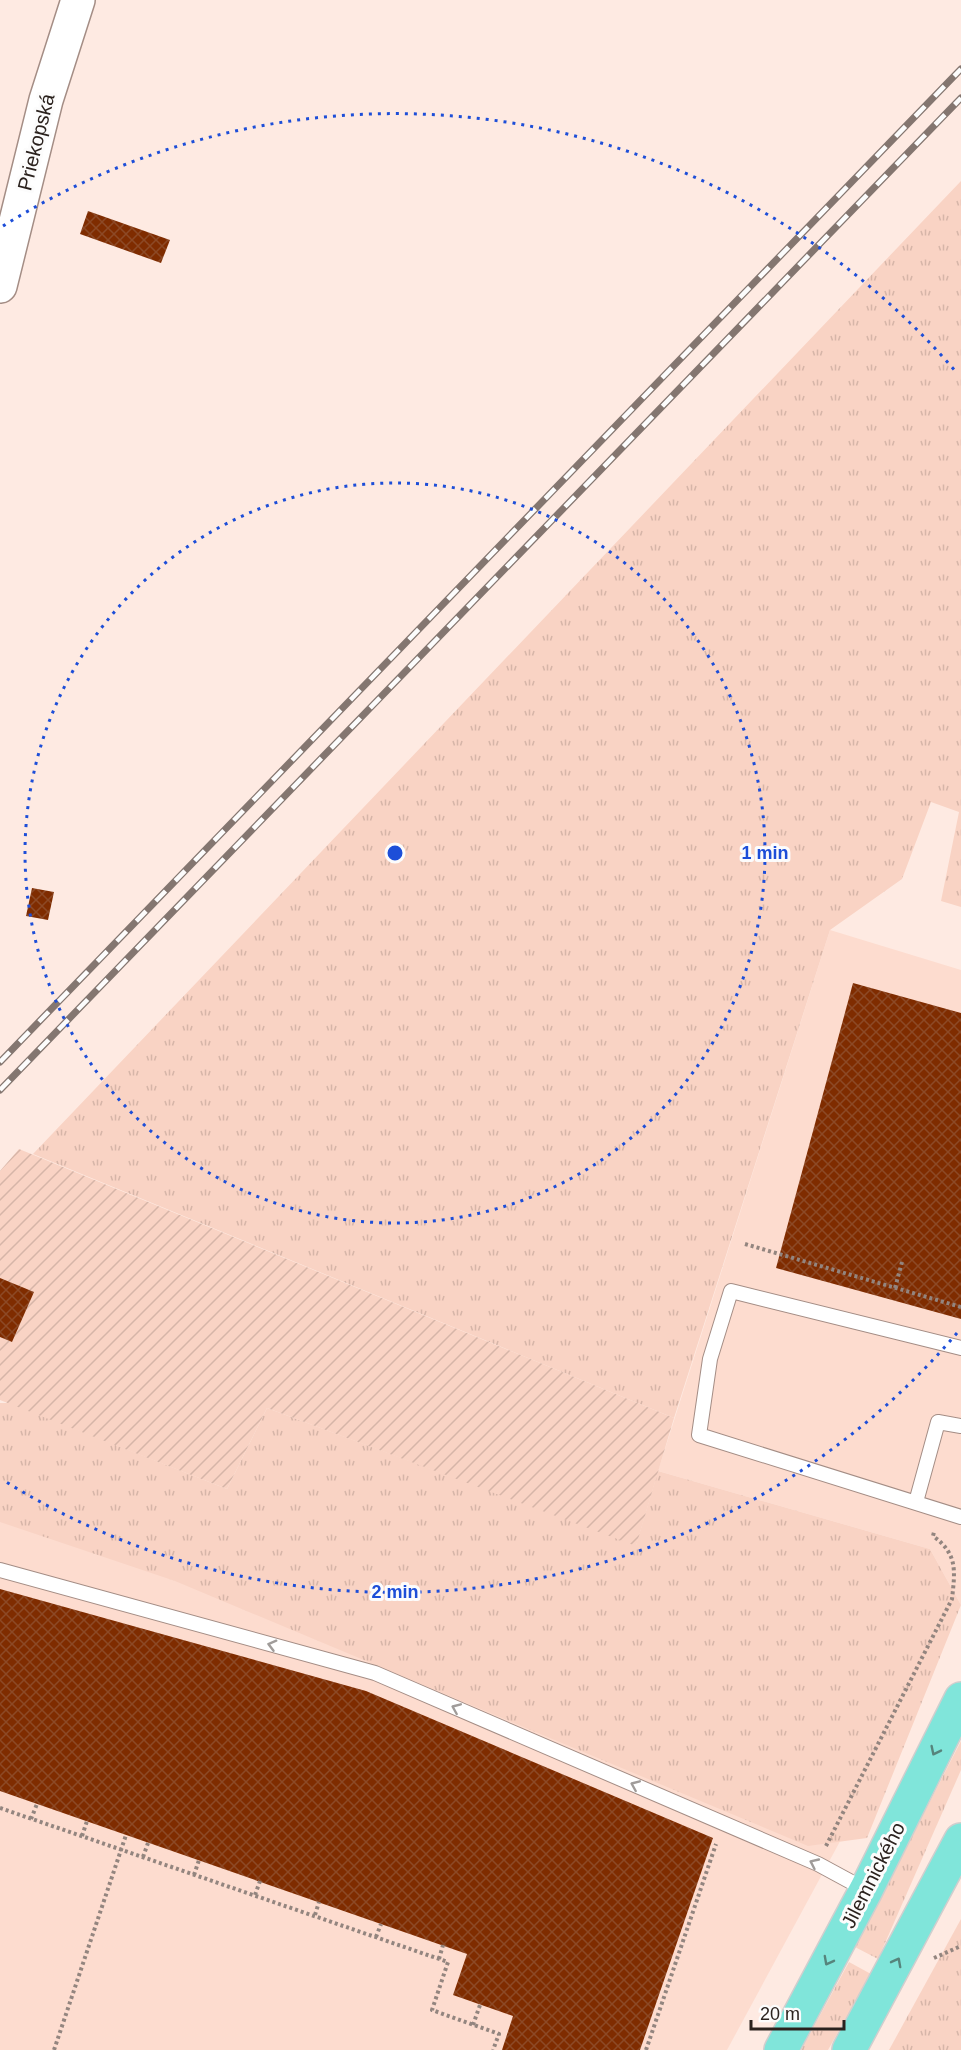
<svg xmlns="http://www.w3.org/2000/svg" width="961" height="2050" font-family="Helvetica,sans-serif">
  <style>
    .built { fill: #fddccf }
    .grass { fill: url(#grass-tufts) }
    .garden { fill: url(#garden-furrows) }
    .building { fill: url(#building-cross-hatch) }
    .lines { fill: none; stroke-linecap: round; stroke-linejoin: round }
    .lane-casing { stroke: #a48d85; stroke-width: 16 }
    .secondary-casing { stroke: #a48d85; stroke-width: 36 }
    .primary-casing { stroke: #d0cece; stroke-width: 36 }
    .path { stroke: #93857f; stroke-width: 4; stroke-dasharray: 3 3; stroke-linecap: butt }
    .lane { stroke: #fff; stroke-width: 14 }
    .secondary { stroke: #fff; stroke-width: 33 }
    .primary { stroke: #80e5da; stroke-width: 33 }
    .rail-casing { stroke: #847670; stroke-width: 7 }
    .rail { stroke: #fcfcfc; stroke-width: 4.5; stroke-dasharray: 14; stroke-linecap: butt }
    .oneway { stroke: #a09c9a }
    .oneway2 { stroke: #56847c }
    .ring { fill: none; stroke: #1d4ed8; stroke-width: 3; stroke-dasharray: 3 6 }
    .labels { text-anchor: middle; stroke-width: 6; stroke-linejoin: round; paint-order: stroke }
    .street-label { font-size: 20px; fill: #2b221e; stroke: #fcfcfc }
    .centre { fill: #1d4ed8; stroke: #fcfcfc; stroke-width: 3 }
    .ring-label { font-size: 18px; text-anchor: middle; font-weight: bold; fill: #1d4ed8; stroke: #fcfcfc; stroke-width: 6; stroke-linejoin: round; paint-order: stroke }
  </style>
  <defs>
    <pattern id="grass-tufts" width="24" height="20" patternUnits="userSpaceOnUse" patternTransform="scale(1.5)"><rect width="24" height="20" fill="#f9d3c4"/><path d="M3 7l-1-3M5 7V3M7 7l1-3M15 17l-1-3M17 17v-4M19 17l1-3" fill="none" stroke="#d6b5a8"/></pattern>
    <pattern id="garden-furrows" width="10" height="10" patternUnits="userSpaceOnUse" patternTransform="scale(1.5)"><rect width="10" height="10" fill="#f9d3c4"/><path d="M-1 1l2-2M0 10L10 0M9 11l2-2" fill="none" stroke="#d6b5a8"/></pattern>
    <pattern id="building-cross-hatch" width="8" height="8" patternUnits="userSpaceOnUse" patternTransform="scale(1.5)"><rect width="8" height="8" fill="#7f2c00"/><path d="M0 0l8 8M0 8l8-8" fill="none" stroke="#8c4926"/></pattern>
  </defs>
  <rect width="100%" height="100%" fill="#feeae2"/>
  <g class="built">
    <path d="M 830,930 L 961,970 L 961,1605 L 930,1549 L 658,1471 Z"/>
    <path d="M 0,1518 L 851,1821 L 727,2050 L 0,2050 Z"/>
  </g>
  <g class="grass">
    <path d="M 961,181 L 961,907 L 941,901 L 959,812 L 931,802 L 902,879 L 830,930 L 674,1418 L 33,1154 Z"/>
    <path d="M 0,1403 L 10,1403 L 227,1489 L 267,1408 L 636,1545 L 658,1471 L 930,1549 L 961,1605 L 867,1838 L 808,1846 L 175,1581 L 0,1522 Z"/>
    <path d="M 961,1741 L 961,1770 L 878,1959 L 855,1947 Z"/>
    <path d="M 961,1919 L 961,2050 L 889,2050 Z"/>
    <path d="M 849,1962 L 871,1974 L 828,2050 L 801,2050 Z"/>
  </g>
  <path class="garden" d="M 19,1149 L 674,1418 L 636,1546 L 267,1408 L 227,1489 L 0,1400 L 0,1171 Z"/>
  <g class="building">
    <path d="M 88,211 L 170,240 L 161,263 L 80,234 Z"/>
    <path d="M 32,888 L 54,892 L 48,920 L 26,916 Z"/>
    <path d="M 853,983 L 961,1013 L 961,1319 L 776,1268 Z"/>
    <path d="M 0,1278 L 34,1292 L 12,1342 L 0,1337 Z"/>
    <path d="M 0,1589 L 366,1691 L 713,1838 L 640,2050 L 502,2050 L 513,2016 L 453,1995 L 467,1954 L 0,1791 Z"/>
  </g>
  <g class="lines">
    <g class="lane-casing">
      <g id="lane">
        <path d="M 961,1348 L 731,1291 L 710,1359 L 699,1435 L 961,1517"/>
        <path d="M 916,1502 L 938,1422 L 961,1426"/>
        <path d="M 0,1570 L 375,1673 L 818,1864 L 866,1890"/>
      </g>
    </g>
    <g class="secondary-casing">
      <path id="secondary" d="M 0,286 L 46,100 L 78,0"/>
    </g>
    <g class="primary-casing">
      <g id="primary">
        <path d="M 781,2050 L 866,1890 L 961,1699"/>
        <path d="M 849,2050 L 961,1840"/>
      </g>
    </g>
    <g class="path">
      <path d="M 745,1244 L 961,1307"/>
      <path d="M 895,1288 L 902,1262"/>
      <path d="M 0,1808 L 448,1962 L 432,2010 L 499,2034 L 493,2050"/>
      <path d="M 31,1819 L 37,1804"/>
      <path d="M 82,1836 L 87,1821"/>
      <path d="M 826,1846 L 952,1599 C 955,1571 958,1554 933,1536 L 934,1532"/>
      <path d="M 143,1857 L 148,1843"/>
      <path d="M 194,1875 L 199,1860"/>
      <path d="M 255,1895 L 260,1881"/>
      <path d="M 315,1915 L 319,1902"/>
      <path d="M 376,1937 L 381,1924"/>
      <path d="M 934,1958 L 961,1946"/>
      <path d="M 439,1959 L 443,1945"/>
      <path d="M 473,2025 L 480,2005"/>
      <path d="M 54,2050 L 126,1835"/>
      <path d="M 646,2050 L 716,1844"/>
    </g>
    <use href="#lane" class="lane"/>
    <use href="#secondary" class="secondary"/>
    <use href="#primary" class="primary"/>
    <g class="rail-casing">
      <g id="rail">
        <path d="M 0,1062 L 961,69"/>
        <path d="M 0,1090 L 961,98"/>
      </g>
    </g>
    <use href="#rail" class="rail"/>
  </g>
  <defs><path id="oneway-chevron" d="M-2-3.5L2.5 0L-2 3.5" fill="none" stroke-width="1.6" stroke-linecap="round" stroke-linejoin="round" transform="scale(1.5)"/></defs>
  <g class="oneway">
    <use href="#oneway-chevron" transform="translate(272 1645) rotate(-165)"/>
    <use href="#oneway-chevron" transform="translate(456 1708) rotate(-157)"/>
    <use href="#oneway-chevron" transform="translate(635 1785) rotate(-157)"/>
    <use href="#oneway-chevron" transform="translate(814 1863) rotate(-155)"/>
  </g>
  <g class="oneway2">
    <use href="#oneway-chevron" transform="translate(935 1751) rotate(116)"/>
    <use href="#oneway-chevron" transform="translate(828 1961) rotate(118)"/>
    <use href="#oneway-chevron" transform="translate(897 1962) rotate(-62)"/>
  </g>
  <g class="ring">
    <circle cx="395" cy="853" r="370"/>
    <path d="M957 1333A739 739 0 0 1 3 1480M3 226A739 739 0 0 1 957 373"/>
  </g>
  <g class="labels">
    <g class="street-label">
      <text transform="translate(36 142) rotate(-76)" y="7">Priekopská</text>
      <text transform="translate(873 1875) rotate(-63)" y="7">Jilemnického</text>
    </g>
  </g>
  <circle cx="395" cy="853" r="9" class="centre"/>
  <g class="ring-label">
    <text x="765" y="859">1 min</text>
    <text x="395" y="1598">2 min</text>
  </g>
  <path d="M751 2020v9h93v-9" fill="none" stroke="#2b221e" stroke-width="3"/>
  <text x="760" y="2020" font-size="18" fill="#2b221e" stroke="#fcfcfc" stroke-width="4.5" paint-order="stroke">20 m</text>
</svg>
